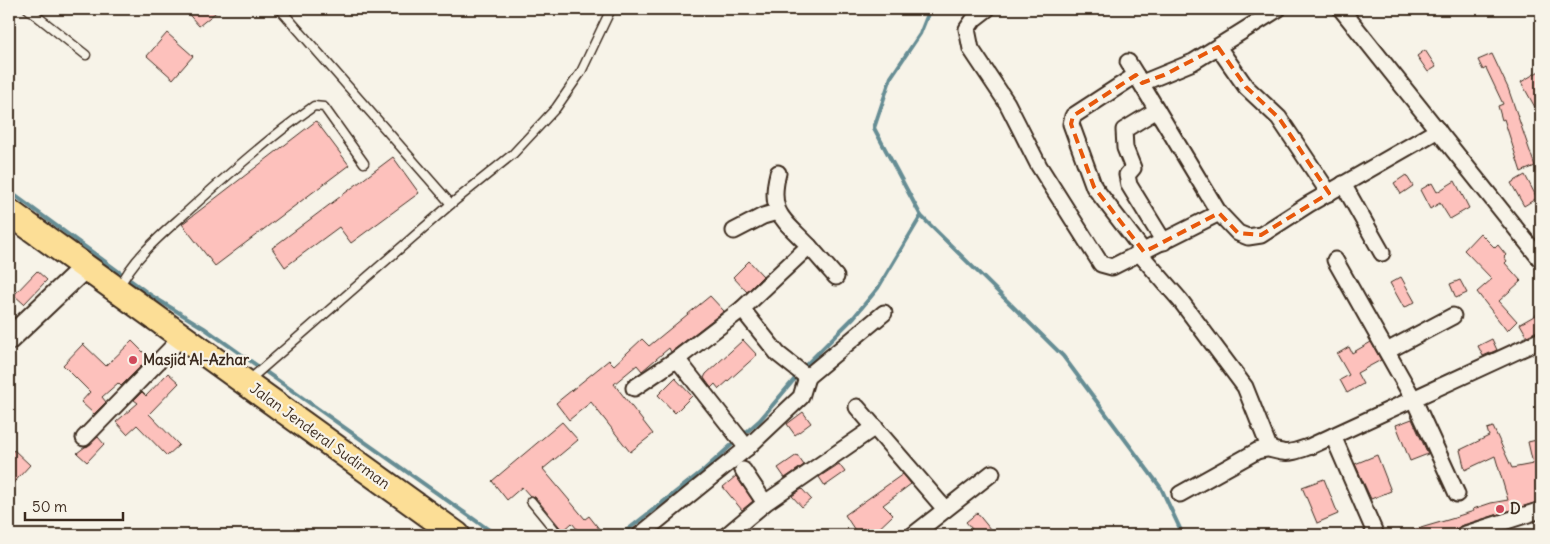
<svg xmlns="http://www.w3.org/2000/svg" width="1550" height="544" font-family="Delius,sans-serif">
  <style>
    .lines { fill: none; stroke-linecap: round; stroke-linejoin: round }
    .stream { stroke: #668d94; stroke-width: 4 }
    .building { fill: #fdc1bc; stroke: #3b2a1e }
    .lane-casing { stroke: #3b2a1e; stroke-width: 11 }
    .street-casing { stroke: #3b2a1e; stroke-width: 19 }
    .secondary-casing { stroke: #3b2a1e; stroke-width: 25 }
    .primary-casing { stroke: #3b2a1e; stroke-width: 29 }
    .lane { stroke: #f7f3e8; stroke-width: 8 }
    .street { stroke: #f7f3e8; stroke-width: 15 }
    .secondary { stroke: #f7f3e8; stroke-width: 21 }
    .primary { stroke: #fcde96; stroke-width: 25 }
    .marked { fill: none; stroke: #e8590c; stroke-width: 4; stroke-dasharray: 10 6; stroke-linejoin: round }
    .poi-dot { fill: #d1495b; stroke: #f7f3e8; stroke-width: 2 }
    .labels { text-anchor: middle; stroke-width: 4.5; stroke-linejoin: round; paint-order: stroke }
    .poi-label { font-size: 15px; font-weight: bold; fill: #3b2a1e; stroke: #f7f3e8; text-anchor: start }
    .street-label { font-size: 15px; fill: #3b2a1e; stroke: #f7f3e8 }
  </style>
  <rect width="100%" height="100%" fill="#f7f3e8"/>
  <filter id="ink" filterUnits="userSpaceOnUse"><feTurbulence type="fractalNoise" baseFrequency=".02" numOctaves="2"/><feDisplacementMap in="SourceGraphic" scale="10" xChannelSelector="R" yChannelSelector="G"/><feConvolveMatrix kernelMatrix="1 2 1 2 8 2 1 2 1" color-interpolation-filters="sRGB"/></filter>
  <g filter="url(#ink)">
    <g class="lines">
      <g class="stream">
        <path d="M 930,9 L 920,34 L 891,77 L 874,128 L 921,216 L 1063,356 L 1161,488 L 1183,535"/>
        <path d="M 9,191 L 152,296 L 204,328 L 496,535"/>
        <path d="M 802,369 L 854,317 L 878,288 L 921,216"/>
        <path d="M 742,436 L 760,420 L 798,375"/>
        <path d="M 621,535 L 705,469 L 737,440"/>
      </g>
    </g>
    <g class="building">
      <path d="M 184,9 L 220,9 L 199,26 Z"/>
      <path d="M 167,33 L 193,56 L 173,79 L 147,56 Z"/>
      <path d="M 1425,50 L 1436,67 L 1428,72 L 1417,56 Z"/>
      <path d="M 1492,54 L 1508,88 L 1535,166 L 1521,172 L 1504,119 L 1502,120 L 1498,106 L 1503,104 L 1486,68 L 1483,70 L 1478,60 Z"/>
      <path d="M 1541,70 L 1541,118 L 1521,82 Z"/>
      <path d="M 316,121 L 349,165 L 215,266 L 182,224 Z"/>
      <path d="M 393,157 L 419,193 L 351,243 L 339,227 L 285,267 L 272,248 Z"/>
      <path d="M 1406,175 L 1413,186 L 1401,194 L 1394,183 Z"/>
      <path d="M 1525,175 L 1537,198 L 1524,206 L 1511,183 Z"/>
      <path d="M 1455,181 L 1469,208 L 1450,219 L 1440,203 L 1430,209 L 1420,190 L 1432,183 L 1437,192 Z"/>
      <path d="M 1480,233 L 1495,248 L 1498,245 L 1506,255 L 1504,257 L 1507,261 L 1505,263 L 1521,281 L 1499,301 L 1517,321 L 1507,331 L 1477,292 L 1492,279 L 1464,250 Z"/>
      <path d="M 749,261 L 763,276 L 747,292 L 733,277 Z"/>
      <path d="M 37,271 L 47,280 L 24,304 L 14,295 Z"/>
      <path d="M 1401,277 L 1415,302 L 1404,308 L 1390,283 Z"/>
      <path d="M 1460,280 L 1467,293 L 1456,298 L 1450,284 Z"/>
      <path d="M 710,296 L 724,311 L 671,352 L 669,348 L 642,371 L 637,365 L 614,384 L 653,434 L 630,452 L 591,402 L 569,420 L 556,403 L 609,360 L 614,365 L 642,339 L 649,346 Z"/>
      <path d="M 1541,312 L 1541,329 L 1527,336 L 1520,324 Z"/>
      <path d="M 1492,339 L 1497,350 L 1483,356 L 1478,346 Z"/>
      <path d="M 743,340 L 757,355 L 719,389 L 715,384 L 711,388 L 704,378 L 706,374 Z"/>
      <path d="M 132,341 L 149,358 L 121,386 L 118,383 L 102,397 L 106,402 L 94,414 L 81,402 L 90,392 L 63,365 L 83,344 L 106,366 Z"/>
      <path d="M 1371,342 L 1381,360 L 1357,373 L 1363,384 L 1347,393 L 1340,380 L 1349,375 L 1337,354 L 1349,347 L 1352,353 Z"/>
      <path d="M 168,373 L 179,383 L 149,414 L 179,445 L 167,456 L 137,425 L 127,434 L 116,422 L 138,403 L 134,400 L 142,392 L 146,396 Z"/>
      <path d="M 675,378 L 692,396 L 675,413 L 658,395 Z"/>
      <path d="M 803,412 L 811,423 L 795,435 L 787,424 Z"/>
      <path d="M 1412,419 L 1428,454 L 1410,461 L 1396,425 Z"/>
      <path d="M 562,422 L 578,440 L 543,469 L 585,519 L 589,516 L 604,535 L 582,535 L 572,523 L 563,531 L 535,497 L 530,496 L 522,487 L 507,500 L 492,481 Z"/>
      <path d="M 1493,427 L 1512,468 L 1533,464 L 1528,442 L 1541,439 L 1541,501 L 1460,526 L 1454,534 L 1408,535 L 1407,532 L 1458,517 L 1458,516 L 1474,511 L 1473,509 L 1491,503 L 1508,500 L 1495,456 L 1465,470 L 1460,450 L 1489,436 L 1487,429 Z"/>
      <path d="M 98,437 L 104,444 L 87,462 L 77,453 Z"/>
      <path d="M 14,450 L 30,465 L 9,488 L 9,456 Z"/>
      <path d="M 797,455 L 804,465 L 785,478 L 778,468 Z"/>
      <path d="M 1377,455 L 1391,491 L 1371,499 L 1355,464 Z"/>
      <path d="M 839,464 L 845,472 L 825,486 L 819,477 Z"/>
      <path d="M 903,474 L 911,484 L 883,505 L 893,515 L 872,535 L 858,535 L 845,515 Z"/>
      <path d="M 736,476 L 753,501 L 742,510 L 723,487 Z"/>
      <path d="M 1324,479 L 1338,514 L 1317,523 L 1302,487 Z"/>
      <path d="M 802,489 L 811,499 L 802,507 L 792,496 Z"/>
      <path d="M 977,513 L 995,535 L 977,535 L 966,522 Z"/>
    </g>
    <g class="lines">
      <g class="lane-casing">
        <g id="lane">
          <path d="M 28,9 L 86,55"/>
          <path d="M 280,9 L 451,204"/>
          <path d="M 119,288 C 134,256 165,232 190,209 C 230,173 270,137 314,106 L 324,107 L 364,163"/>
          <path d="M 248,381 L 451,204 L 513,154 L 556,108 L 581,72 L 611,9"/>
          <path d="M 531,501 L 559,535"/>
        </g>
      </g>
      <g class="street-casing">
        <g id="street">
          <path d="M 987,9 L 974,19 L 967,29 L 971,49 L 1007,103 L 1039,166 L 1101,264 L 1112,267 L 1219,213"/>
          <path d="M 1341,9 L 1541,260"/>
          <path d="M 1218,47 L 1246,87 L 1279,118 L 1329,193"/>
          <path d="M 1128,62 L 1136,75"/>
          <path d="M 1142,83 L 1193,62 L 1278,9"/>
          <path d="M 1157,110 L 1124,130 L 1125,148 L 1133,168 L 1127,175 L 1129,185 L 1164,242"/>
          <path d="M 1343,184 L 1382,253"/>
          <path d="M 734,231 L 763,216 L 777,212"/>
          <path d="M 809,246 L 836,277"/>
          <path d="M 1144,252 L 1094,187 L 1071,124 L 1073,116 L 1136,75 L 1219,213 L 1238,233 L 1248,237 L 1261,235 L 1309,204 L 1438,130"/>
          <path d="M 1140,254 L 1180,300 L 1245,387 L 1269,447"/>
          <path d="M 1335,260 L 1414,400 L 1457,494"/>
          <path d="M 742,309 L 809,246 C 783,219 768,213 778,173"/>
          <path d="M 1387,351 L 1453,316"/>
          <path d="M 677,359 L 747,448"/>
          <path d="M 807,377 L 884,313"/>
          <path d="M 634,388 L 677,359 L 742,309 L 778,354 L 807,377 L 801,397 L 747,448 L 640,535"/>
          <path d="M 857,407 L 945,509"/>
          <path d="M 1333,436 L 1376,535"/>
          <path d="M 84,438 L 183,336"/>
          <path d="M 743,470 L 765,503"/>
          <path d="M 1180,494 L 1257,451 C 1272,447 1268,450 1282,452 C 1291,454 1302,449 1311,446 L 1541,340"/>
          <path d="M 727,535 L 765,503 L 875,427"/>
          <path d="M 913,535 L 992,473"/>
          <path d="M 1463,535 L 1541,510"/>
        </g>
      </g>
      <g class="secondary-casing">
        <path id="secondary" d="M 9,339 L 86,266"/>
      </g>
      <g class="primary-casing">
        <path id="primary" d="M 9,212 L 457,535"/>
      </g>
      <use href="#lane" class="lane"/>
      <use href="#street" class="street"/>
      <use href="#secondary" class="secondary"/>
      <use href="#primary" class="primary"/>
    </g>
  </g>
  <path class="marked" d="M 1218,47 L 1246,87 L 1279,118 L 1329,193 L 1261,235 L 1238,233 L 1219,213 L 1144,252 L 1094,187 L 1071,124 L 1073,116 L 1136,75 L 1142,83 L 1164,75 Z"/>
  <g class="poi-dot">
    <circle cx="133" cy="360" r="5"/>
    <circle cx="1500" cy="509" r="5"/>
  </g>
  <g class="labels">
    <g class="poi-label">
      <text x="143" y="365">Masjid Al-Azhar</text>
      <text x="1510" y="514">D</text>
    </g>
    <g class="street-label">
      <text transform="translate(320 436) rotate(36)" y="5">Jalan Jenderal Sudirman</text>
    </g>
  </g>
  <rect width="1550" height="544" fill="none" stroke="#f7f3e8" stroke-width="30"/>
  <rect x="15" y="15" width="1520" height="514" fill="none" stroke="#3b2a1e" stroke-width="2" filter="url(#ink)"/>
  <path d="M25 512v8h98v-8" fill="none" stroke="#3b2a1e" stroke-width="2.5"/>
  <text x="32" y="512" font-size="15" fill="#3b2a1e" stroke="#f7f3e8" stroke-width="4" paint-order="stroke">50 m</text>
</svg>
